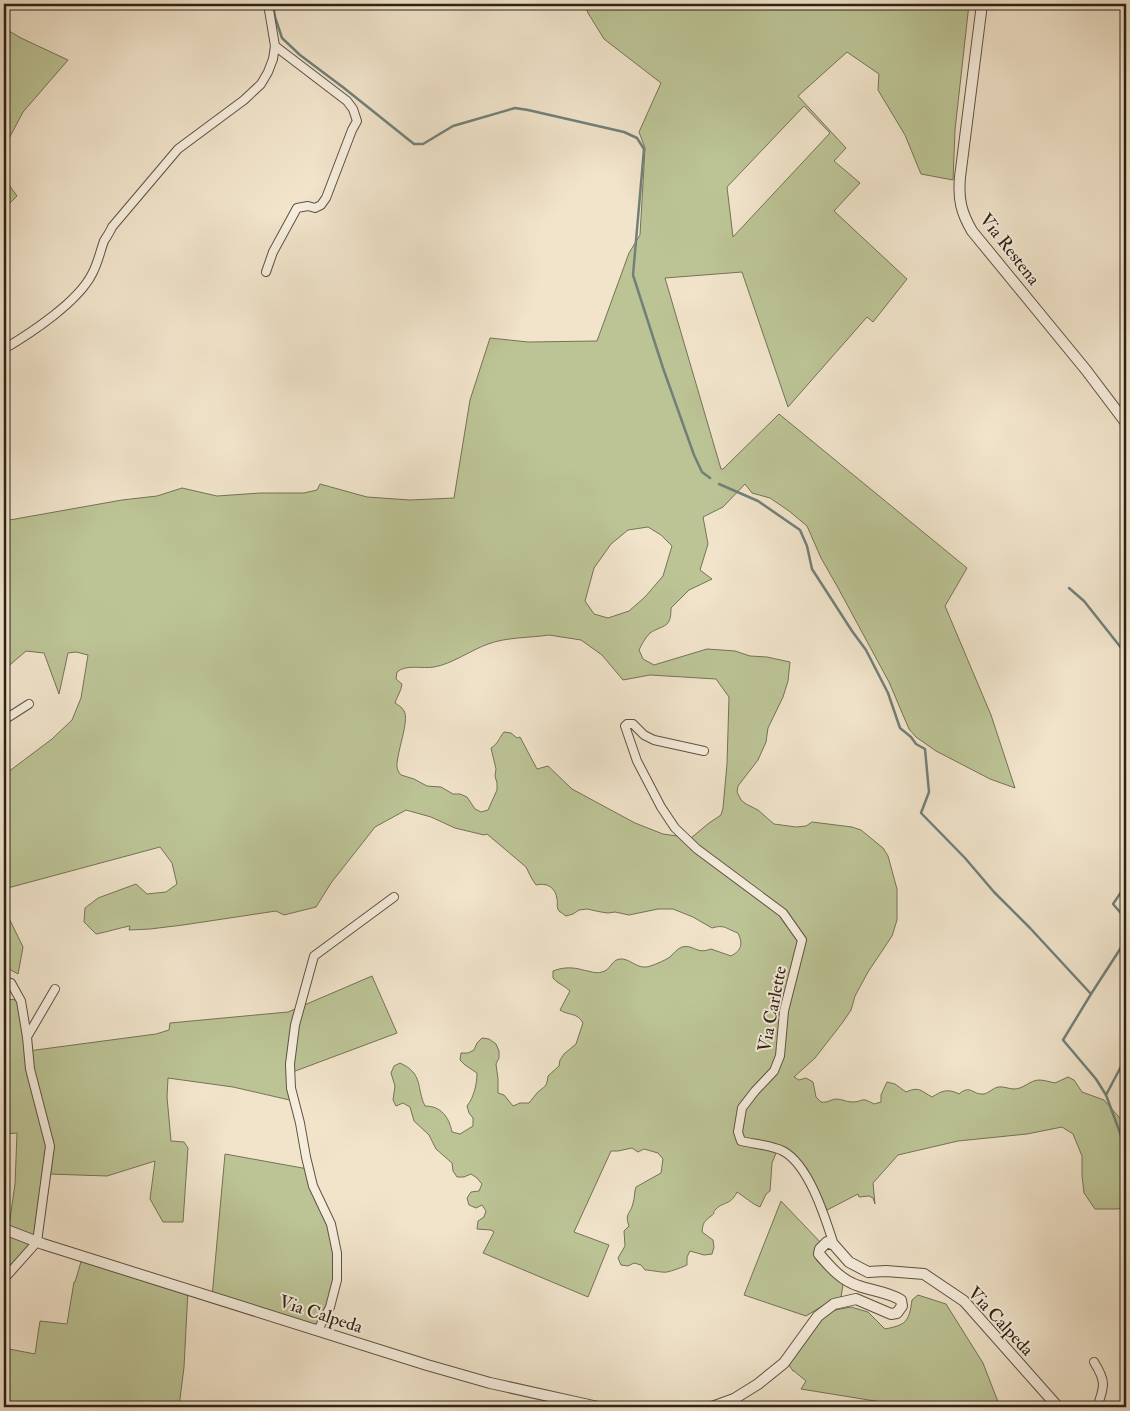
<svg xmlns="http://www.w3.org/2000/svg" width="1130" height="1411" font-family="'IM FELL Double Pica',serif">
  <style>
    .green { fill: #bcc496; stroke: #747356; fill-rule: evenodd }
    .lines { fill: none; stroke-linecap: round; stroke-linejoin: round }
    .stream { stroke: #70807a; stroke-width: 2.5 }
    .minor-casing { stroke: #5e5242; stroke-width: 10 }
    .tertiary-casing { stroke: #5e5242; stroke-width: 12 }
    .minor { stroke: #f6eddd; stroke-width: 8 }
    .tertiary { stroke: #f6eddd; stroke-width: 10 }
    .labels { text-anchor: middle; stroke-width: 4; stroke-linejoin: round; paint-order: stroke }
    .street-label { font-size: 18px; fill: #2d2215; stroke: #f6eddd }
  </style>
  <rect width="100%" height="100%" fill="#f1e4cb"/>
  <filter id="stains"><feTurbulence type="fractalNoise" baseFrequency=".004" numOctaves="4"/><feColorMatrix values="0 0 0 0 .2 0 0 0 0 .09 0 0 0 0 .02 0 0 0 .5 -.17"/></filter>
  <radialGradient id="worn" r=".72"><stop offset=".6" stop-color="#630" stop-opacity="0"/><stop offset="1" stop-color="#630" stop-opacity=".3"/></radialGradient>
  <g class="green">
    <path d="M 585,4 L 969,4 L 955,130 L 953,180 L 921,174 L 905,135 L 878,90 L 879,74 L 847,52 L 798,96 L 846,148 L 834,161 L 860,183 L 834,211 L 907,279 L 873,322 L 867,317 L 788,407 L 742,272 L 665,278 L 721,469 L 723,469 L 779,414 L 967,568 L 945,606 L 991,715 L 1015,788 L 990,779 L 936,751 L 916,737 L 909,729 L 889,682 L 837,586 L 821,558 L 807,526 L 789,511 L 770,498 L 752,493 L 745,484 L 723,507 L 703,517 L 708,544 L 700,570 L 712,579 L 689,590 L 671,608 C 671,629 664,624 650,633 C 645,638 642,644 639,650 L 643,659 L 654,665 L 707,649 L 735,651 L 750,656 L 767,657 L 790,662 L 788,681 L 783,697 L 768,728 L 766,742 L 758,760 L 738,786 L 737,792 L 741,800 L 746,804 L 758,810 L 774,824 L 796,827 L 806,826 L 812,822 L 852,827 L 861,830 L 883,848 L 888,856 L 897,889 L 897,920 L 892,936 L 868,972 L 855,996 L 851,1010 L 843,1022 L 815,1058 L 794,1077 L 799,1080 L 806,1078 L 813,1082 L 816,1097 L 821,1102 C 828,1103 829,1100 836,1099 C 842,1099 846,1102 852,1102 C 864,1102 860,1096 874,1104 L 881,1102 L 881,1095 L 887,1082 L 895,1084 L 906,1092 C 919,1086 921,1091 932,1097 C 942,1091 947,1088 959,1094 C 971,1084 972,1095 984,1094 C 989,1093 993,1088 998,1087 C 1003,1086 1009,1089 1014,1089 C 1024,1089 1030,1080 1039,1080 C 1044,1080 1050,1082 1055,1083 L 1068,1077 L 1074,1080 L 1082,1092 L 1104,1100 L 1125,1124 L 1126,1206 L 1118,1209 L 1095,1209 L 1084,1193 L 1082,1176 L 1082,1156 L 1073,1134 L 1062,1127 L 1027,1134 L 958,1141 L 898,1155 L 873,1183 L 875,1204 L 873,1198 L 869,1196 L 859,1197 L 858,1194 L 827,1210 L 799,1159 L 793,1155 L 772,1148 L 776,1153 L 772,1163 L 770,1191 L 766,1194 L 760,1207 C 752,1204 745,1197 737,1192 C 730,1206 724,1201 716,1209 C 711,1214 717,1212 711,1216 C 704,1222 703,1222 702,1232 L 713,1240 L 714,1247 L 712,1254 L 704,1255 L 690,1251 L 687,1257 L 687,1265 C 683,1267 672,1271 667,1272 C 663,1273 651,1270 645,1270 L 641,1265 L 634,1263 L 628,1266 L 621,1265 L 618,1258 L 625,1246 L 624,1231 L 629,1226 C 624,1213 631,1214 633,1203 C 635,1198 634,1192 636,1187 L 661,1173 L 663,1159 L 658,1153 L 644,1149 L 638,1152 L 632,1148 L 618,1151 L 611,1151 L 574,1232 L 609,1245 L 588,1297 L 483,1253 L 494,1232 L 491,1230 L 477,1229 L 478,1221 L 484,1217 L 486,1211 L 482,1205 L 476,1208 L 469,1205 L 467,1198 L 471,1192 L 479,1191 L 482,1184 L 477,1178 L 471,1174 L 464,1177 L 457,1177 L 453,1171 L 452,1163 L 436,1149 L 429,1135 L 414,1121 L 410,1107 L 403,1103 L 396,1106 L 393,1100 L 395,1086 L 391,1073 L 394,1066 L 400,1063 C 424,1074 416,1088 425,1106 C 441,1106 449,1117 452,1132 L 460,1134 L 473,1126 L 473,1118 L 469,1113 L 467,1106 C 474,1097 477,1084 477,1073 L 465,1065 L 460,1060 L 461,1053 L 468,1053 L 474,1050 L 477,1043 L 482,1038 L 489,1039 L 496,1044 L 499,1051 L 499,1058 L 496,1064 L 498,1079 L 498,1093 L 504,1095 L 513,1106 L 520,1103 L 529,1103 C 532,1100 534,1096 537,1093 C 544,1086 547,1088 548,1076 L 559,1066 L 560,1060 L 564,1054 L 576,1044 L 583,1023 C 577,1012 569,1016 560,1010 L 570,991 C 564,985 558,984 553,978 L 553,971 C 563,967 573,967 583,970 C 589,971 596,974 602,972 C 611,970 611,960 620,959 C 629,958 636,968 646,967 C 650,967 666,960 670,957 C 674,953 677,949 682,947 C 694,944 696,955 711,949 L 731,956 C 742,950 743,944 738,933 C 726,929 725,924 712,928 L 693,917 L 673,909 L 658,909 L 629,915 L 615,912 L 608,913 L 601,912 L 587,909 L 579,910 L 573,914 L 566,916 C 564,914 561,913 559,911 C 556,907 558,903 557,899 C 556,888 547,882 536,885 L 532,879 L 526,867 L 487,834 L 484,835 L 455,828 L 431,817 L 406,810 L 375,827 L 331,883 L 316,907 L 284,915 L 276,911 L 183,925 L 150,929 L 129,930 L 130,926 C 118,928 108,932 96,934 L 84,922 L 85,908 L 98,898 L 136,884 L 147,894 L 166,892 L 177,884 L 172,863 L 160,847 L 4,889 L 4,775 L 52,739 L 72,720 L 81,698 L 88,655 L 76,652 L 68,653 L 59,694 L 44,653 L 26,651 L 4,670 L 4,521 L 122,500 L 157,496 L 182,488 L 217,496 L 261,493 L 304,493 L 317,490 L 320,484 L 367,497 L 410,500 L 454,498 L 470,400 L 490,338 L 528,342 L 597,341 L 629,253 L 640,235 L 645,148 L 639,132 L 661,83 L 604,39 L 588,13 ZM 804,106 L 830,133 L 733,237 L 727,187 ZM 648,527 L 661,535 L 672,546 L 663,576 L 645,597 L 629,611 L 608,618 L 594,614 L 585,601 L 594,568 L 611,544 L 628,530 ZM 549,635 L 581,640 L 602,655 L 623,680 L 650,675 L 716,679 L 729,697 L 727,764 L 723,808 L 721,815 L 709,823 L 691,838 L 663,834 L 635,823 L 572,789 L 548,766 L 537,769 L 520,737 L 517,738 L 511,733 L 504,732 C 499,738 498,744 491,748 L 496,769 L 495,776 L 497,783 L 497,790 L 488,810 L 481,812 L 475,809 L 467,797 L 460,794 L 453,794 L 441,787 L 427,786 L 414,779 L 401,775 C 399,773 397,769 397,767 C 396,754 410,720 404,711 C 402,707 398,705 395,703 C 397,696 401,692 402,684 L 396,679 L 397,672 C 406,664 422,669 434,667 C 452,664 471,650 488,644 C 507,637 529,638 549,635 Z"/>
    <path d="M 4,28 L 21,38 L 68,60 L 23,112 L 4,148 Z"/>
    <path d="M 4,178 L 17,196 L 4,209 Z"/>
    <path d="M 4,908 L 23,947 L 18,974 L 4,966 Z"/>
    <path d="M 372,976 L 397,1033 L 290,1073 L 294,1101 L 233,1087 L 168,1078 L 167,1097 L 171,1141 L 184,1142 L 188,1148 L 183,1222 L 163,1222 L 150,1199 L 155,1161 L 107,1176 L 49,1174 L 37,1242 L 4,1282 L 4,1229 L 8,1226 L 10,1219 L 15,1184 L 17,1133 L 4,1134 L 4,999 L 19,1000 L 28,1051 L 156,1034 L 169,1030 L 170,1023 L 288,1012 Z"/>
    <path d="M 225,1154 L 308,1169 L 330,1223 L 336,1280 L 318,1331 L 212,1297 Z"/>
    <path d="M 781,1201 L 823,1245 L 815,1253 L 817,1261 L 843,1285 L 841,1297 L 832,1300 L 806,1316 L 744,1295 Z"/>
    <path d="M 83,1255 L 188,1290 L 184,1367 L 179,1407 L 4,1407 L 4,1348 L 35,1354 L 40,1321 L 67,1324 L 74,1282 L 75,1282 Z"/>
    <path d="M 918,1295 L 946,1304 L 983,1363 L 1000,1407 L 881,1407 L 881,1402 L 801,1389 L 806,1381 L 794,1371 L 793,1371 L 786,1361 L 822,1317 L 835,1310 L 851,1307 L 868,1312 L 885,1329 C 906,1325 909,1322 912,1300 Z"/>
  </g>
  <g class="lines">
    <g class="stream">
      <path d="M 273,4 L 275,17 L 282,38 L 300,55 L 344,88 L 414,144 L 423,144 L 453,126 L 515,108 L 528,110 L 624,132 L 637,138 L 644,149 L 633,275 L 663,368 L 694,455 L 702,472 L 710,478"/>
      <path d="M 719,484 L 758,501 L 800,530 L 807,546 L 812,569 L 852,631 L 866,650 L 888,693 L 900,728 L 911,737 L 916,744 L 925,749 L 929,792 L 921,813 L 965,858 L 994,892 L 1030,928 L 1091,994 L 1063,1040 L 1096,1079 L 1106,1095"/>
      <path d="M 1069,588 L 1084,601 L 1126,654"/>
      <path d="M 1126,885 L 1113,904 L 1126,919"/>
      <path d="M 1091,994 L 1126,940"/>
      <path d="M 1126,1057 L 1106,1095 L 1126,1149"/>
    </g>
    <g class="minor-casing">
      <g id="minor">
        <path d="M 266,272 L 273,252 L 297,208 L 308,206 L 315,208 L 321,205 L 326,198 L 352,130 L 357,121 L 353,109 L 347,101 L 275,46"/>
        <path d="M 4,349 C 31,333 78,302 92,274 C 98,263 100,252 104,241 C 107,236 110,232 112,227 L 178,149 L 244,100 L 261,84 L 268,72 L 273,59 L 275,46 L 268,4"/>
        <path d="M 4,720 L 29,704"/>
        <path d="M 704,751 L 654,740 L 644,735 L 633,724 L 627,724 L 625,726 L 637,761 L 661,807 L 675,828 L 697,849 L 783,913 L 802,940 L 784,1011 L 780,1056 L 774,1071 L 755,1091 L 742,1108 L 738,1132 L 741,1141 C 754,1144 771,1145 783,1151 C 809,1165 825,1217 834,1245"/>
        <path d="M 4,982 L 11,983 L 21,1001 L 27,1037"/>
        <path d="M 4,1279 L 37,1242 L 50,1146 L 30,1069 L 27,1037 L 55,989"/>
        <path d="M 318,1330 L 330,1307 L 337,1280 L 337,1253 L 331,1224 L 313,1186 L 306,1157 L 300,1123 L 291,1088 L 290,1064 L 295,1025 L 314,956 L 394,897"/>
        <path d="M 1094,1362 C 1106,1381 1105,1386 1097,1407"/>
      </g>
    </g>
    <g class="tertiary-casing">
      <g id="tertiary">
        <path d="M 982,4 L 960,177 C 958,199 961,212 972,231 L 1086,370 L 1126,423"/>
        <path d="M 4,1229 L 43,1244 L 427,1365 L 490,1383 L 598,1407"/>
        <path d="M 712,1407 L 734,1399 L 758,1384 L 784,1363 L 818,1316 L 834,1304 L 856,1299 L 891,1314 L 897,1313 L 902,1306 L 901,1300 C 888,1292 873,1291 859,1286 C 842,1281 830,1267 819,1254 L 820,1249 L 827,1242 L 834,1245 L 849,1262 L 868,1272 L 886,1271 L 924,1274 L 964,1301 L 1058,1407"/>
      </g>
    </g>
    <use href="#minor" class="minor"/>
    <use href="#tertiary" class="tertiary"/>
  </g>
  <g class="labels">
    <g class="street-label">
      <text transform="translate(1010 249) rotate(52)" y="6">Via Restena</text>
      <text transform="translate(772 1009) rotate(-79)" y="6">Via Carlette</text>
      <text transform="translate(321 1314) rotate(18)" y="6">Via Calpeda</text>
      <text transform="translate(1001 1321) rotate(47)" y="6">Via Calpeda</text>
    </g>
  </g>
  <rect width="1130" height="1411" fill="none" stroke="#f1e4cb" stroke-width="20"/>
  <rect x="5" y="5" width="1120" height="1401" fill="none" stroke="#2d2215" stroke-width="2.5"/>
  <rect x="10" y="10" width="1110" height="1391" fill="none" stroke="#2d2215"/>
  <rect width="100%" height="100%" filter="url(#stains)"/>
  <rect width="100%" height="100%" fill="url(#worn)"/>
</svg>
